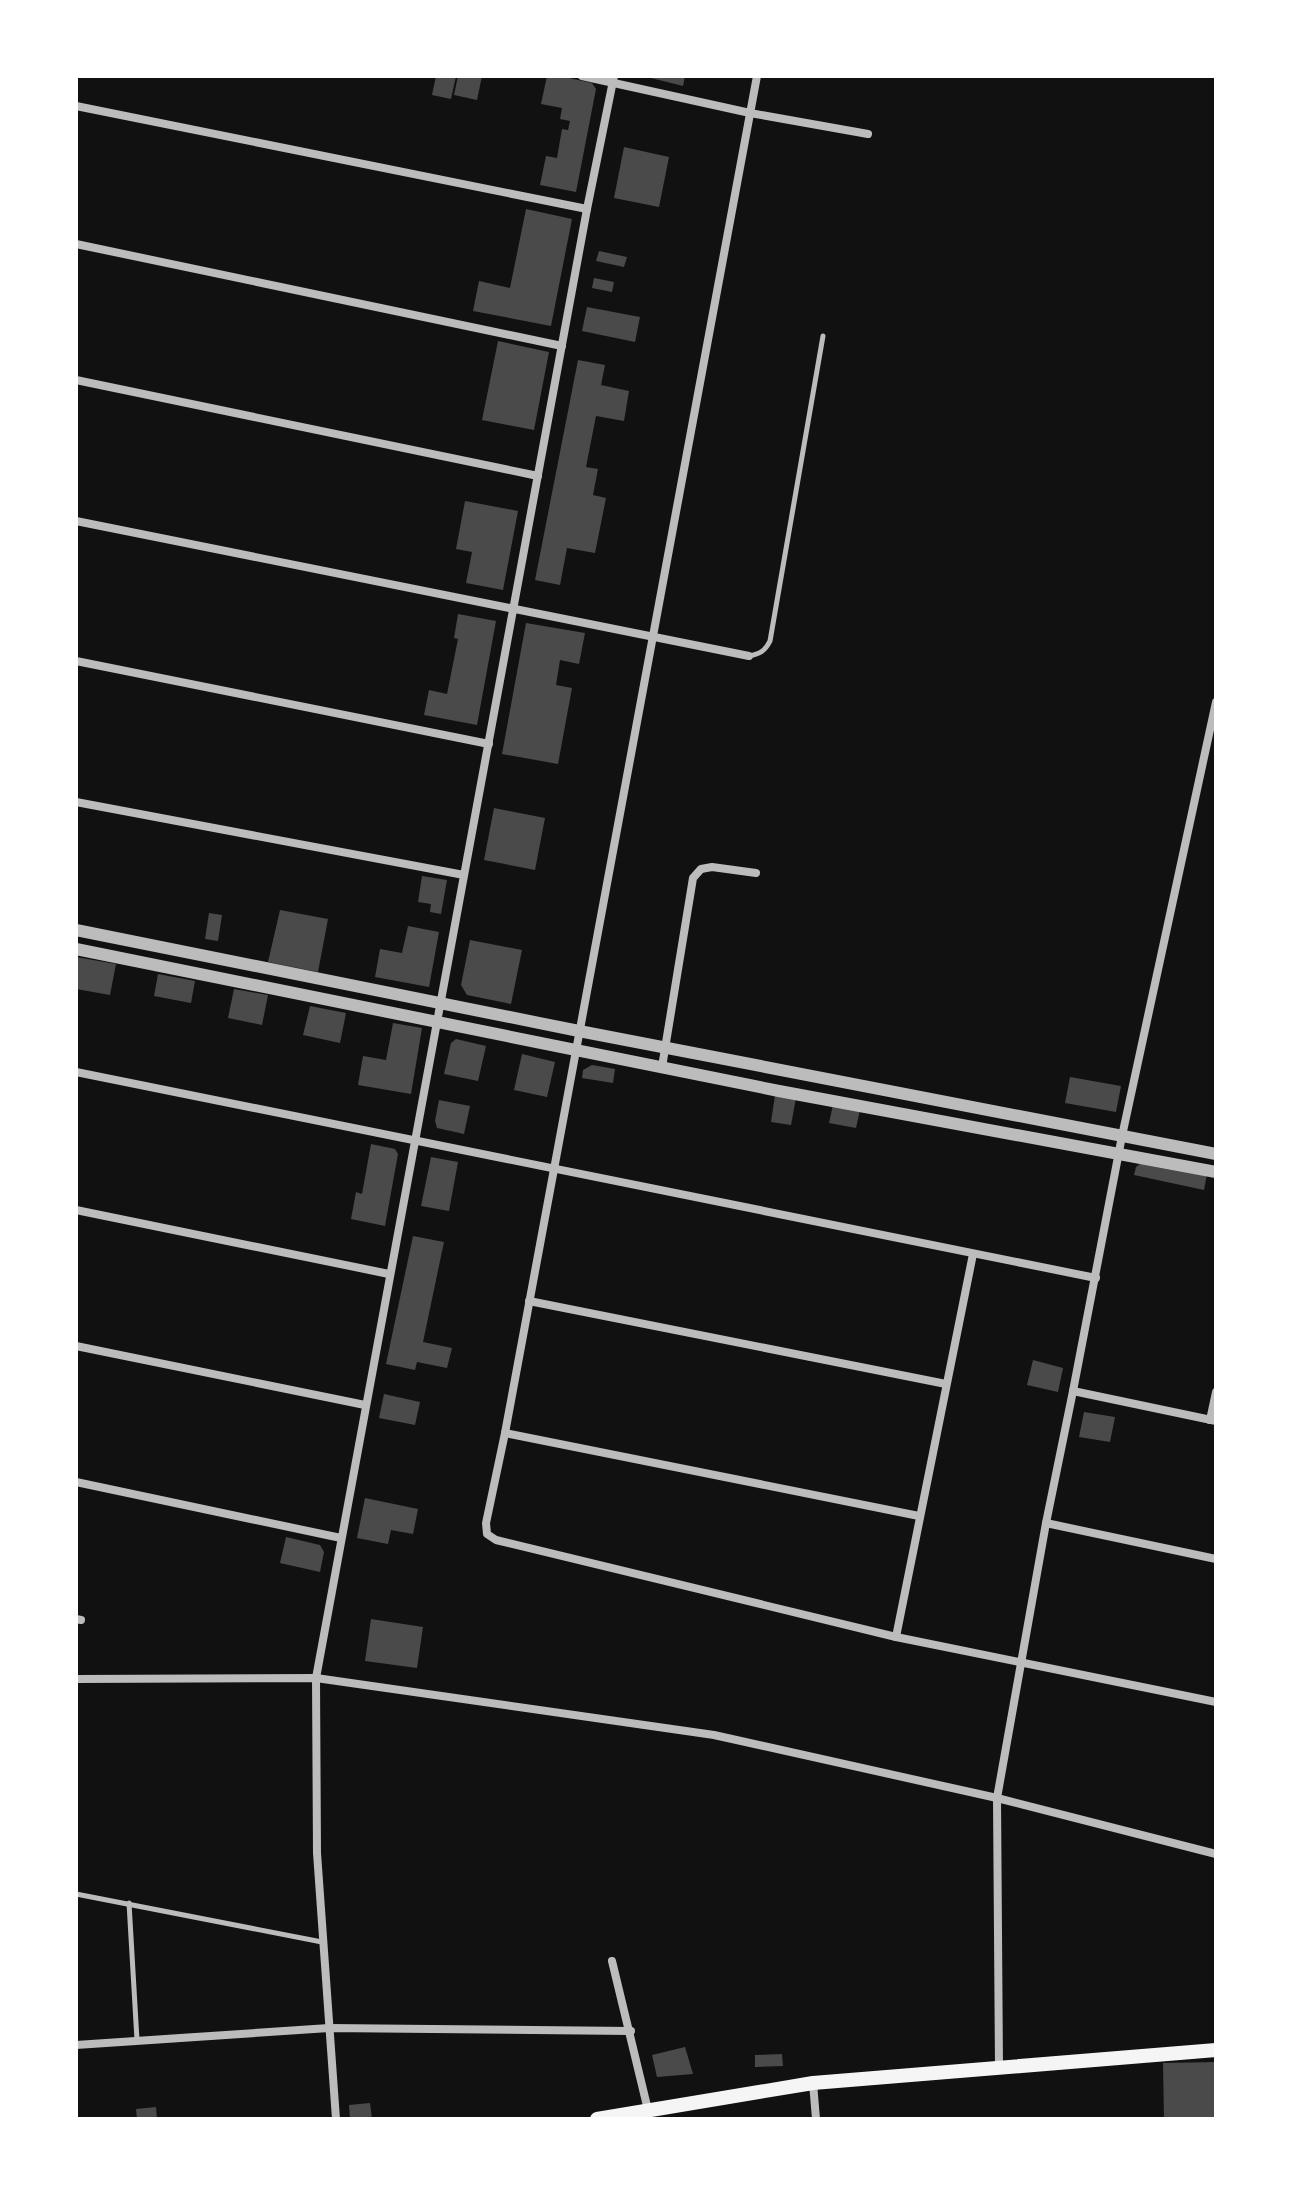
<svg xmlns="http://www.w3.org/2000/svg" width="1292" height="2195" font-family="Lato,sans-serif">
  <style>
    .building { fill: #4a4a4a }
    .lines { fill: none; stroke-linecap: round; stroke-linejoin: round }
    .service { stroke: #bcbcbc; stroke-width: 5 }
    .minor { stroke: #bcbcbc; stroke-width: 8 }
    .tertiary { stroke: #bcbcbc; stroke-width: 12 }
    .secondary { stroke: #f5f5f5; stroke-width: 14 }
  </style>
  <rect width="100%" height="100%" fill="#111"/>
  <g class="building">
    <path d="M 436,76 L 456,76 L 451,99 L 432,95 Z"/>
    <path d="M 458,76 L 482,76 L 477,100 L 454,95 Z"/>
    <path d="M 547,76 L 560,76 L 592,83 L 596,89 L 576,192 L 540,185 L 546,156 L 557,158 L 562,129 L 568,130 L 570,121 L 560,119 L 562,108 L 541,104 Z"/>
    <path d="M 643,76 L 685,76 L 683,86 Z"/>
    <path d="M 624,147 L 669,157 L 659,207 L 614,198 Z"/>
    <path d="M 526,209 L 572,219 L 551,326 L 473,311 L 479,281 L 510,288 Z"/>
    <path d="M 599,251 L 627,257 L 624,267 L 596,261 Z"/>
    <path d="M 594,278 L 614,282 L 612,292 L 592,288 Z"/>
    <path d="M 587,307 L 640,317 L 635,342 L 582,331 Z"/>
    <path d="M 498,341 L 549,352 L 534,430 L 482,420 Z"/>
    <path d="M 578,360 L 605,365 L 601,385 L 629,391 L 624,421 L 596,416 L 586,467 L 598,469 L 593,495 L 606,498 L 595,553 L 567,548 L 560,585 L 535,580 Z"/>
    <path d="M 465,501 L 518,511 L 503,590 L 466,583 L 472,552 L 456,549 Z"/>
    <path d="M 458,614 L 496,621 L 477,725 L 424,715 L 429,690 L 447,694 L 458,639 L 454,638 Z"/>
    <path d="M 526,623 L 585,633 L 579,664 L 560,660 L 556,685 L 572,688 L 558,764 L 502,754 Z"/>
    <path d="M 494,808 L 545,818 L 535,870 L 484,860 Z"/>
    <path d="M 422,876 L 447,880 L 441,914 L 430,912 L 431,904 L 418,902 Z"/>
    <path d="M 280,910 L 328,919 L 318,972 L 268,962 Z"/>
    <path d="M 209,913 L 222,915 L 218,941 L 205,939 Z"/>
    <path d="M 408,926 L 439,932 L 429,987 L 375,977 L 380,949 L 402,953 Z"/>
    <path d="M 470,940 L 522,950 L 511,1004 L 467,995 L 461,985 Z"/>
    <path d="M 76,957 L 116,964 L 110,995 L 76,989 Z"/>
    <path d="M 158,974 L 195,981 L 191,1003 L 154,996 Z"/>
    <path d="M 234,989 L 268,995 L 262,1025 L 228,1018 Z"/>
    <path d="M 310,1006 L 346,1013 L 340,1043 L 303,1035 Z"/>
    <path d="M 393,1023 L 422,1028 L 411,1094 L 358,1085 L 363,1056 L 386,1060 Z"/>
    <path d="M 456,1039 L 486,1046 L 478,1081 L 444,1074 L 451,1043 Z"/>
    <path d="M 522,1054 L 555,1062 L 547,1097 L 514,1090 Z"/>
    <path d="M 592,1065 L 615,1069 L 613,1083 L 582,1078 L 583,1070 Z"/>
    <path d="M 1070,1077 L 1121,1086 L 1116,1112 L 1065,1103 Z"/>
    <path d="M 775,1095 L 796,1098 L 791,1125 L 771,1122 Z"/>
    <path d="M 439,1100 L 470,1106 L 464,1134 L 437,1128 L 435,1121 Z"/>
    <path d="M 833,1105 L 860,1110 L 856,1128 L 829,1123 Z"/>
    <path d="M 371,1144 L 395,1149 L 398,1154 L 385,1226 L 351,1219 L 356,1192 L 362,1194 Z"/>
    <path d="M 431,1157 L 458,1162 L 449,1211 L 421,1206 Z"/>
    <path d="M 1145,1160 L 1207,1174 L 1204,1190 L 1134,1175 L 1136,1167 Z"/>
    <path d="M 413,1236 L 444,1242 L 423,1342 L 452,1348 L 447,1368 L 417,1362 L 415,1370 L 386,1364 Z"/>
    <path d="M 1033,1360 L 1063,1368 L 1058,1392 L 1027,1385 Z"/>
    <path d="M 384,1394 L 420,1402 L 415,1425 L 379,1418 Z"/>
    <path d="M 1084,1412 L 1115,1417 L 1110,1442 L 1079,1437 Z"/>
    <path d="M 365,1498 L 418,1509 L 413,1534 L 391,1530 L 388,1544 L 357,1538 Z"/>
    <path d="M 286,1537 L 320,1545 L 324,1552 L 320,1572 L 280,1563 Z"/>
    <path d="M 371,1619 L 423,1627 L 417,1668 L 365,1661 Z"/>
    <path d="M 685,2047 L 693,2074 L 657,2077 L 652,2055 Z"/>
    <path d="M 782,2054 L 783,2066 L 755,2067 L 755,2055 Z"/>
    <path d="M 1216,2062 L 1216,2119 L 1164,2119 L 1163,2063 Z"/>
    <path d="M 370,2103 L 372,2119 L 350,2119 L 349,2105 Z"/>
    <path d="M 156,2107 L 157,2119 L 137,2119 L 136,2109 Z"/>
  </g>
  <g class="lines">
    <g class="service">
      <path d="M 749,656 C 760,654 765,651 770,641 L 823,336"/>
      <path d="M 76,1894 L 322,1942"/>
      <path d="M 129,1903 L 137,2040"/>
    </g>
    <g class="minor">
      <path d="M 582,76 L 750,113 L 868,134"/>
      <path d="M 757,76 L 505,1433 L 486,1523 L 487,1534 L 496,1540 L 896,1637 L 1216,1702"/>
      <path d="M 76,106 L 587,209"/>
      <path d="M 76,244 L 562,346"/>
      <path d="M 76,380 L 538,476"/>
      <path d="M 76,521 L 749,656"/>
      <path d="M 76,661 L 489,744"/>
      <path d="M 76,802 L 464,875"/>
      <path d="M 662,1067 L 693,878 L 701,869 L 712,867 L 756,873"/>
      <path d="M 76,1072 L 1096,1278"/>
      <path d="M 76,1210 L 389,1274"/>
      <path d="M 529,1301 L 946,1384"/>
      <path d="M 76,1346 L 365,1405"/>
      <path d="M 1073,1391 L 1216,1421"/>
      <path d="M 1210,1420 L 1216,1392"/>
      <path d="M 505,1433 L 919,1516"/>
      <path d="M 76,1482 L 341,1538"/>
      <path d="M 1046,1523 L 1216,1559"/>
      <path d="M 76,1619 L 81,1620"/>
      <path d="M 896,1637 L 973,1254"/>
      <path d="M 76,1679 L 316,1678 L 714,1735 L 997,1798 L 1216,1854"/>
      <path d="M 612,1961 L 648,2110"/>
      <path d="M 76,2045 L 329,2028 L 631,2031"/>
      <path d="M 999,2068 L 997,1798 L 1046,1523 L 1073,1391 L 1122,1136 L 1216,702"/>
      <path d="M 813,2083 L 816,2119"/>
      <path d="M 336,2119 L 317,1853 L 316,1678 L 587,209 L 614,76"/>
    </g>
    <g class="tertiary">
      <path d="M 76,930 L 579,1031 L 1216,1154"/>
      <path d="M 76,949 L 779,1091 L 1216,1172"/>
    </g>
    <path class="secondary" d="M 597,2119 L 813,2083 L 1216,2050"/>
  </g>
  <rect width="1292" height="2195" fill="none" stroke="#ffffff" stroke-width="156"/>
</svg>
